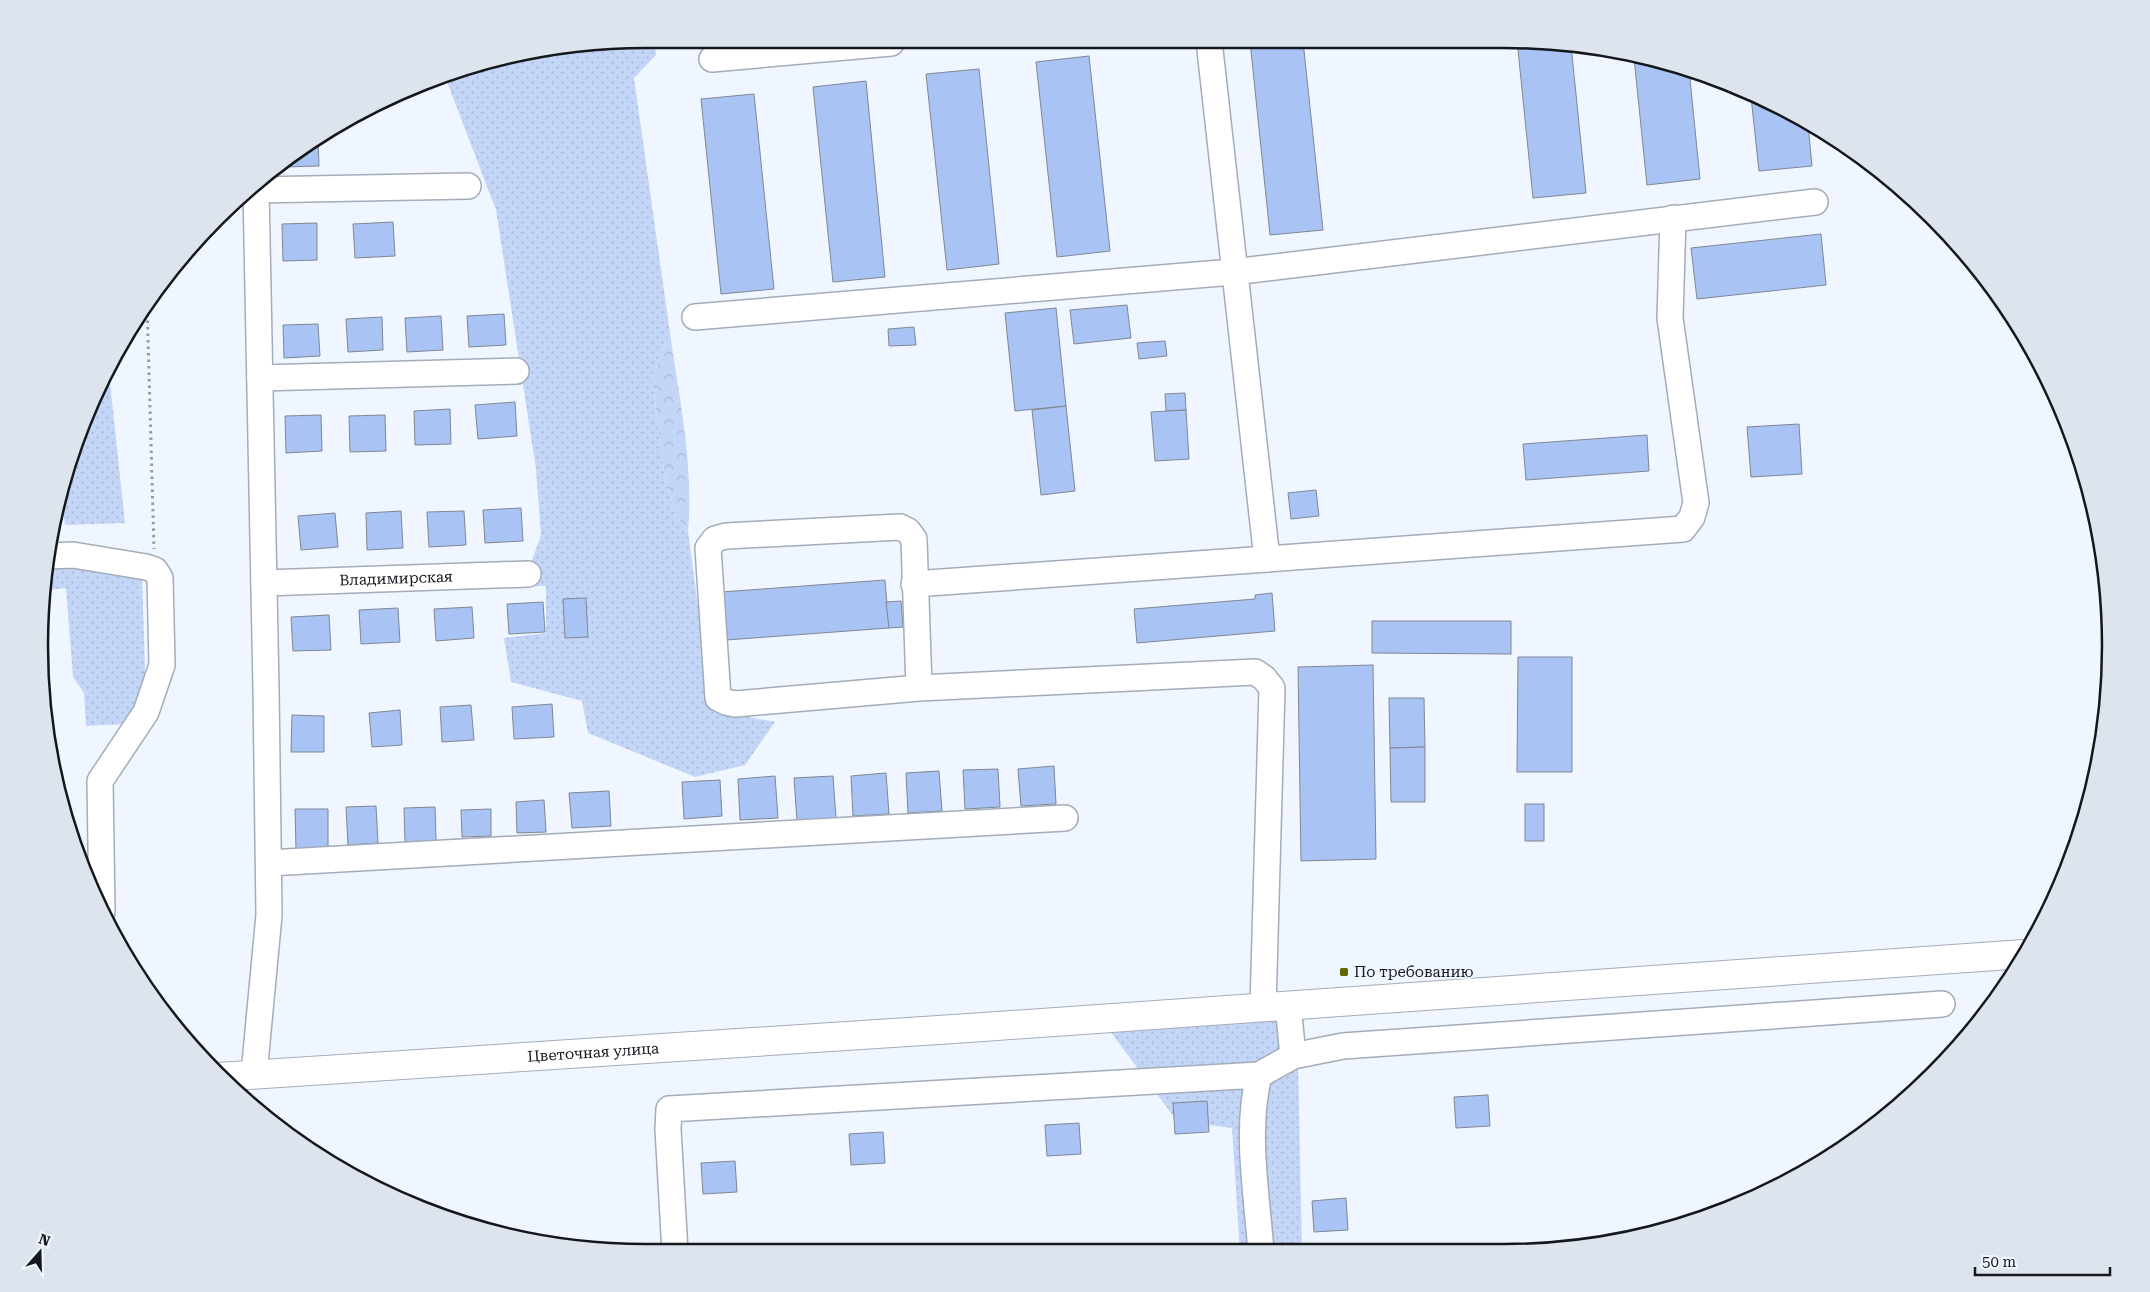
<svg xmlns="http://www.w3.org/2000/svg" width="2150" height="1292" font-family="'Roboto Serif',serif">
  <style>
    .green { fill: url(#green-dots) }
    .forest { fill: url(#forest-crowns) }
    .building { fill: #a9c3f4; stroke: #7f8794 }
    .lines { fill: none; stroke-linecap: round; stroke-linejoin: round }
    .minor-casing { stroke: #a4acba; stroke-width: 28 }
    .major-casing { stroke: #a4acba; stroke-width: 30 }
    .path { stroke: #979ca3; stroke-width: 3; stroke-dasharray: 2.5 4; stroke-linecap: butt }
    .minor { stroke: #fff; stroke-width: 25 }
    .major { stroke: #fff; stroke-width: 28 }
    .poi-dot { fill: #636806; stroke: #f0f6ff; stroke-width: 2 }
    .labels { text-anchor: middle; stroke-width: 4; stroke-linejoin: round; paint-order: stroke }
    .street-label { font-size: 15px; fill: #14171c; stroke: #f0f6ff }
    .poi-label { font-size: 15px; fill: #14171c; stroke: #f0f6ff; text-anchor: start }
    .rim { fill: none; stroke: #14171c; stroke-width: 2.5 }
  </style>
  <defs>
    <pattern id="green-dots" width="8" height="8" patternUnits="userSpaceOnUse" patternTransform="scale(1.25)"><rect width="8" height="8" fill="#c4d6f7"/><path d="M2 2h.1M6 6h.1" fill="none" stroke="#a8b7d3" stroke-width="1.8" stroke-linecap="round"/></pattern>
    <pattern id="forest-crowns" width="20" height="18" patternUnits="userSpaceOnUse" patternTransform="scale(1.25)"><rect width="20" height="18" fill="#c4d6f7"/><path d="M2 6a3 3 0 1 1 6 0M12 15a3 3 0 1 1 6 0" fill="none" stroke="#a8b7d3"/></pattern>
  </defs>
  <rect width="100%" height="100%" fill="#f0f6ff"/>
  <g class="green">
    <path d="M 566,44 L 655,44 L 656,55 L 634,78 L 670,333 L 652,377 L 664,472 L 676,516 L 688,531 L 708,683 L 718,711 L 775,722 L 745,765 L 695,777 L 588,733 L 582,701 L 511,682 L 504,638 L 546,633 L 546,586 L 523,586 L 541,535 L 536,469 L 496,210 L 444,74 Z"/>
    <path d="M 109,373 L 125,523 L 65,525 L 61,493 L 71,451 Z"/>
    <path d="M 46,558 L 142,578 L 145,666 L 144,723 L 86,726 L 84,693 L 73,677 L 66,588 L 42,591 Z"/>
    <path d="M 1297,1017 L 1302,1252 L 1240,1252 L 1232,1128 L 1177,1121 L 1110,1031 Z"/>
  </g>
  <path class="forest" d="M 670,333 C 679,398 694,465 688,531 L 676,516 L 664,472 L 652,377 Z"/>
  <g class="building">
    <path d="M 1517,40 L 1544,40 L 1571,45 L 1586,193 L 1533,198 Z"/>
    <path d="M 1250,41 L 1303,41 L 1323,230 L 1270,235 Z"/>
    <path d="M 1089,56 L 1110,251 L 1057,257 L 1036,62 Z"/>
    <path d="M 1634,58 L 1689,69 L 1700,179 L 1647,185 Z"/>
    <path d="M 979,69 L 999,264 L 947,270 L 926,74 Z"/>
    <path d="M 866,81 L 885,277 L 833,282 L 813,87 Z"/>
    <path d="M 754,94 L 774,289 L 721,294 L 701,99 Z"/>
    <path d="M 1751,97 L 1808,124 L 1812,166 L 1759,171 Z"/>
    <path d="M 318,138 L 319,166 L 283,167 L 282,160 Z"/>
    <path d="M 393,222 L 395,256 L 355,258 L 353,224 Z"/>
    <path d="M 317,223 L 317,260 L 283,261 L 282,224 Z"/>
    <path d="M 1821,234 L 1826,285 L 1697,299 L 1691,248 Z"/>
    <path d="M 1127,305 L 1131,338 L 1074,344 L 1070,310 Z"/>
    <path d="M 1056,308 L 1066,406 L 1015,411 L 1005,313 Z"/>
    <path d="M 504,314 L 506,345 L 469,347 L 467,316 Z"/>
    <path d="M 441,316 L 443,350 L 407,352 L 405,318 Z"/>
    <path d="M 382,317 L 383,350 L 348,352 L 346,319 Z"/>
    <path d="M 318,324 L 320,356 L 284,358 L 283,325 Z"/>
    <path d="M 914,327 L 916,345 L 889,346 L 888,329 Z"/>
    <path d="M 1165,341 L 1167,356 L 1139,359 L 1137,343 Z"/>
    <path d="M 1185,393 L 1186,410 L 1166,411 L 1165,394 Z"/>
    <path d="M 515,402 L 517,436 L 478,439 L 475,405 Z"/>
    <path d="M 1066,406 L 1075,491 L 1041,495 L 1032,410 Z"/>
    <path d="M 450,409 L 451,444 L 415,445 L 414,411 Z"/>
    <path d="M 1186,410 L 1189,459 L 1155,461 L 1151,412 Z"/>
    <path d="M 321,415 L 322,451 L 286,453 L 285,416 Z"/>
    <path d="M 385,415 L 386,451 L 350,452 L 349,416 Z"/>
    <path d="M 1799,424 L 1802,474 L 1751,477 L 1747,427 Z"/>
    <path d="M 1647,435 L 1649,471 L 1526,480 L 1523,444 Z"/>
    <path d="M 1316,490 L 1319,516 L 1291,519 L 1288,493 Z"/>
    <path d="M 521,508 L 523,541 L 485,543 L 483,510 Z"/>
    <path d="M 401,511 L 403,548 L 367,550 L 366,513 Z"/>
    <path d="M 464,511 L 466,545 L 429,547 L 427,512 Z"/>
    <path d="M 335,513 L 338,547 L 301,550 L 298,516 Z"/>
    <path d="M 885,580 L 889,628 L 726,640 L 722,592 Z"/>
    <path d="M 1272,593 L 1275,631 L 1137,643 L 1134,609 L 1255,599 L 1255,595 Z"/>
    <path d="M 586,598 L 588,637 L 565,638 L 563,599 Z"/>
    <path d="M 901,601 L 903,627 L 889,628 L 886,602 Z"/>
    <path d="M 543,602 L 545,632 L 509,634 L 507,604 Z"/>
    <path d="M 472,607 L 474,638 L 436,641 L 434,609 Z"/>
    <path d="M 398,608 L 400,642 L 361,644 L 359,610 Z"/>
    <path d="M 329,615 L 331,650 L 293,651 L 291,617 Z"/>
    <path d="M 1372,621 L 1511,621 L 1511,654 L 1372,653 Z"/>
    <path d="M 1518,657 L 1572,657 L 1572,772 L 1517,772 Z"/>
    <path d="M 1373,665 L 1376,859 L 1301,861 L 1298,667 Z"/>
    <path d="M 1389,698 L 1424,698 L 1425,747 L 1390,748 Z"/>
    <path d="M 552,704 L 554,737 L 514,739 L 512,707 Z"/>
    <path d="M 471,705 L 474,740 L 442,742 L 440,707 Z"/>
    <path d="M 400,710 L 402,745 L 372,747 L 369,713 Z"/>
    <path d="M 292,715 L 324,716 L 324,752 L 291,752 Z"/>
    <path d="M 1425,747 L 1425,802 L 1391,802 L 1390,748 Z"/>
    <path d="M 1054,766 L 1056,804 L 1021,806 L 1018,769 Z"/>
    <path d="M 998,769 L 1000,807 L 965,809 L 963,770 Z"/>
    <path d="M 939,771 L 942,811 L 908,813 L 906,773 Z"/>
    <path d="M 886,773 L 889,814 L 853,816 L 851,776 Z"/>
    <path d="M 775,776 L 778,818 L 740,820 L 738,779 Z"/>
    <path d="M 833,776 L 836,818 L 797,821 L 794,778 Z"/>
    <path d="M 720,780 L 722,816 L 684,819 L 682,782 Z"/>
    <path d="M 609,791 L 611,826 L 572,828 L 569,793 Z"/>
    <path d="M 544,800 L 546,832 L 517,833 L 516,802 Z"/>
    <rect x="1525" y="804" width="19" height="37"/>
    <path d="M 376,806 L 378,843 L 348,845 L 346,807 Z"/>
    <path d="M 435,807 L 436,841 L 405,842 L 404,808 Z"/>
    <path d="M 295,809 L 328,809 L 328,849 L 296,849 Z"/>
    <path d="M 491,809 L 491,836 L 462,837 L 461,810 Z"/>
    <path d="M 1488,1095 L 1490,1126 L 1456,1128 L 1454,1097 Z"/>
    <path d="M 1207,1101 L 1209,1132 L 1175,1134 L 1173,1103 Z"/>
    <path d="M 1079,1123 L 1081,1154 L 1047,1156 L 1045,1125 Z"/>
    <path d="M 883,1132 L 885,1163 L 851,1165 L 849,1134 Z"/>
    <path d="M 735,1161 L 737,1192 L 703,1194 L 701,1163 Z"/>
    <path d="M 1346,1198 L 1348,1230 L 1314,1232 L 1312,1201 Z"/>
  </g>
  <g class="lines">
    <g class="minor-casing">
      <g id="minor">
        <path d="M 1209,41 L 1267,559 L 1683,529 L 1692,517 L 1696,503 L 1670,318 L 1673,218"/>
        <path d="M 712,59 L 891,43"/>
        <path d="M 695,317 L 1233,272 L 1815,202"/>
        <path d="M 260,378 L 516,371"/>
        <path d="M 47,556 L 73,555 L 146,567 L 155,570 L 160,578 L 162,665 L 146,712 L 100,781 L 102,911"/>
        <path id="s1" d="M 264,583 L 528,574"/>
        <path d="M 914,584 L 1267,559"/>
        <path d="M 919,688 L 914,539 L 908,531 L 900,527 L 726,536 L 715,539 L 708,548 L 718,698 L 726,702 L 735,704 L 919,688 L 1255,672 L 1264,678 L 1272,688 L 1263,1007"/>
        <path d="M 269,863 L 1065,818"/>
        <path d="M 1288,1005 L 1293,1056"/>
        <path d="M 254,1074 L 269,915 L 266,689 L 256,190 L 468,186"/>
        <path d="M 1259,1075 C 1245,1131 1257,1195 1261,1252"/>
        <path d="M 675,1252 L 668,1129 L 669,1109 L 1259,1075 L 1293,1056 L 1343,1046 L 1942,1004"/>
      </g>
    </g>
    <g class="major-casing">
      <g id="major">
        <path id="s2" d="M 218,1077 L 969,1028 L 2024,954"/>
      </g>
    </g>
    <path class="path" d="M 147,301 L 154,549"/>
    <use href="#minor" class="minor"/>
    <use href="#major" class="major"/>
  </g>
  <rect class="poi-dot" x="1339" y="967" width="10" height="10" rx="2.5"/>
  <g class="labels">
    <g class="street-label">
      <text dy="5" stroke="none"><textPath href="#s1" startOffset="132">Владимирская</textPath></text>
      <text dy="5" stroke="none"><textPath href="#s2" startOffset="376">Цветочная улица</textPath></text>
    </g>
    <g class="poi-label">
      <text x="1354" y="977">По требованию</text>
    </g>
  </g>
  <path d="M0 0H2150V1292H0ZM646 48H1504A598 598 0 0 1 2102 646V646A598 598 0 0 1 1504 1244H646A598 598 0 0 1 48 646V646A598 598 0 0 1 646 48Z" fill="#dee4ed" fill-rule="evenodd"/>
  <path class="rim" d="M646 48H1504A598 598 0 0 1 2102 646V646A598 598 0 0 1 1504 1244H646A598 598 0 0 1 48 646V646A598 598 0 0 1 646 48Z"/>
  <g transform="translate(40 1252) rotate(20)" stroke="#f0f6ff" stroke-width="4" paint-order="stroke">
  <path d="M0-4L9 19L0 12L-9 19Z" fill="#14171c"/>
  <text y="-8" font-size="14" font-weight="bold" text-anchor="middle" fill="#14171c">N</text>
  </g>
  <path d="M1975 1267v8h135v-8" fill="none" stroke="#14171c" stroke-width="2.5"/>
  <text x="1982" y="1267" font-size="15" fill="#14171c" stroke="#f0f6ff" stroke-width="4" paint-order="stroke">50 m</text>
</svg>
